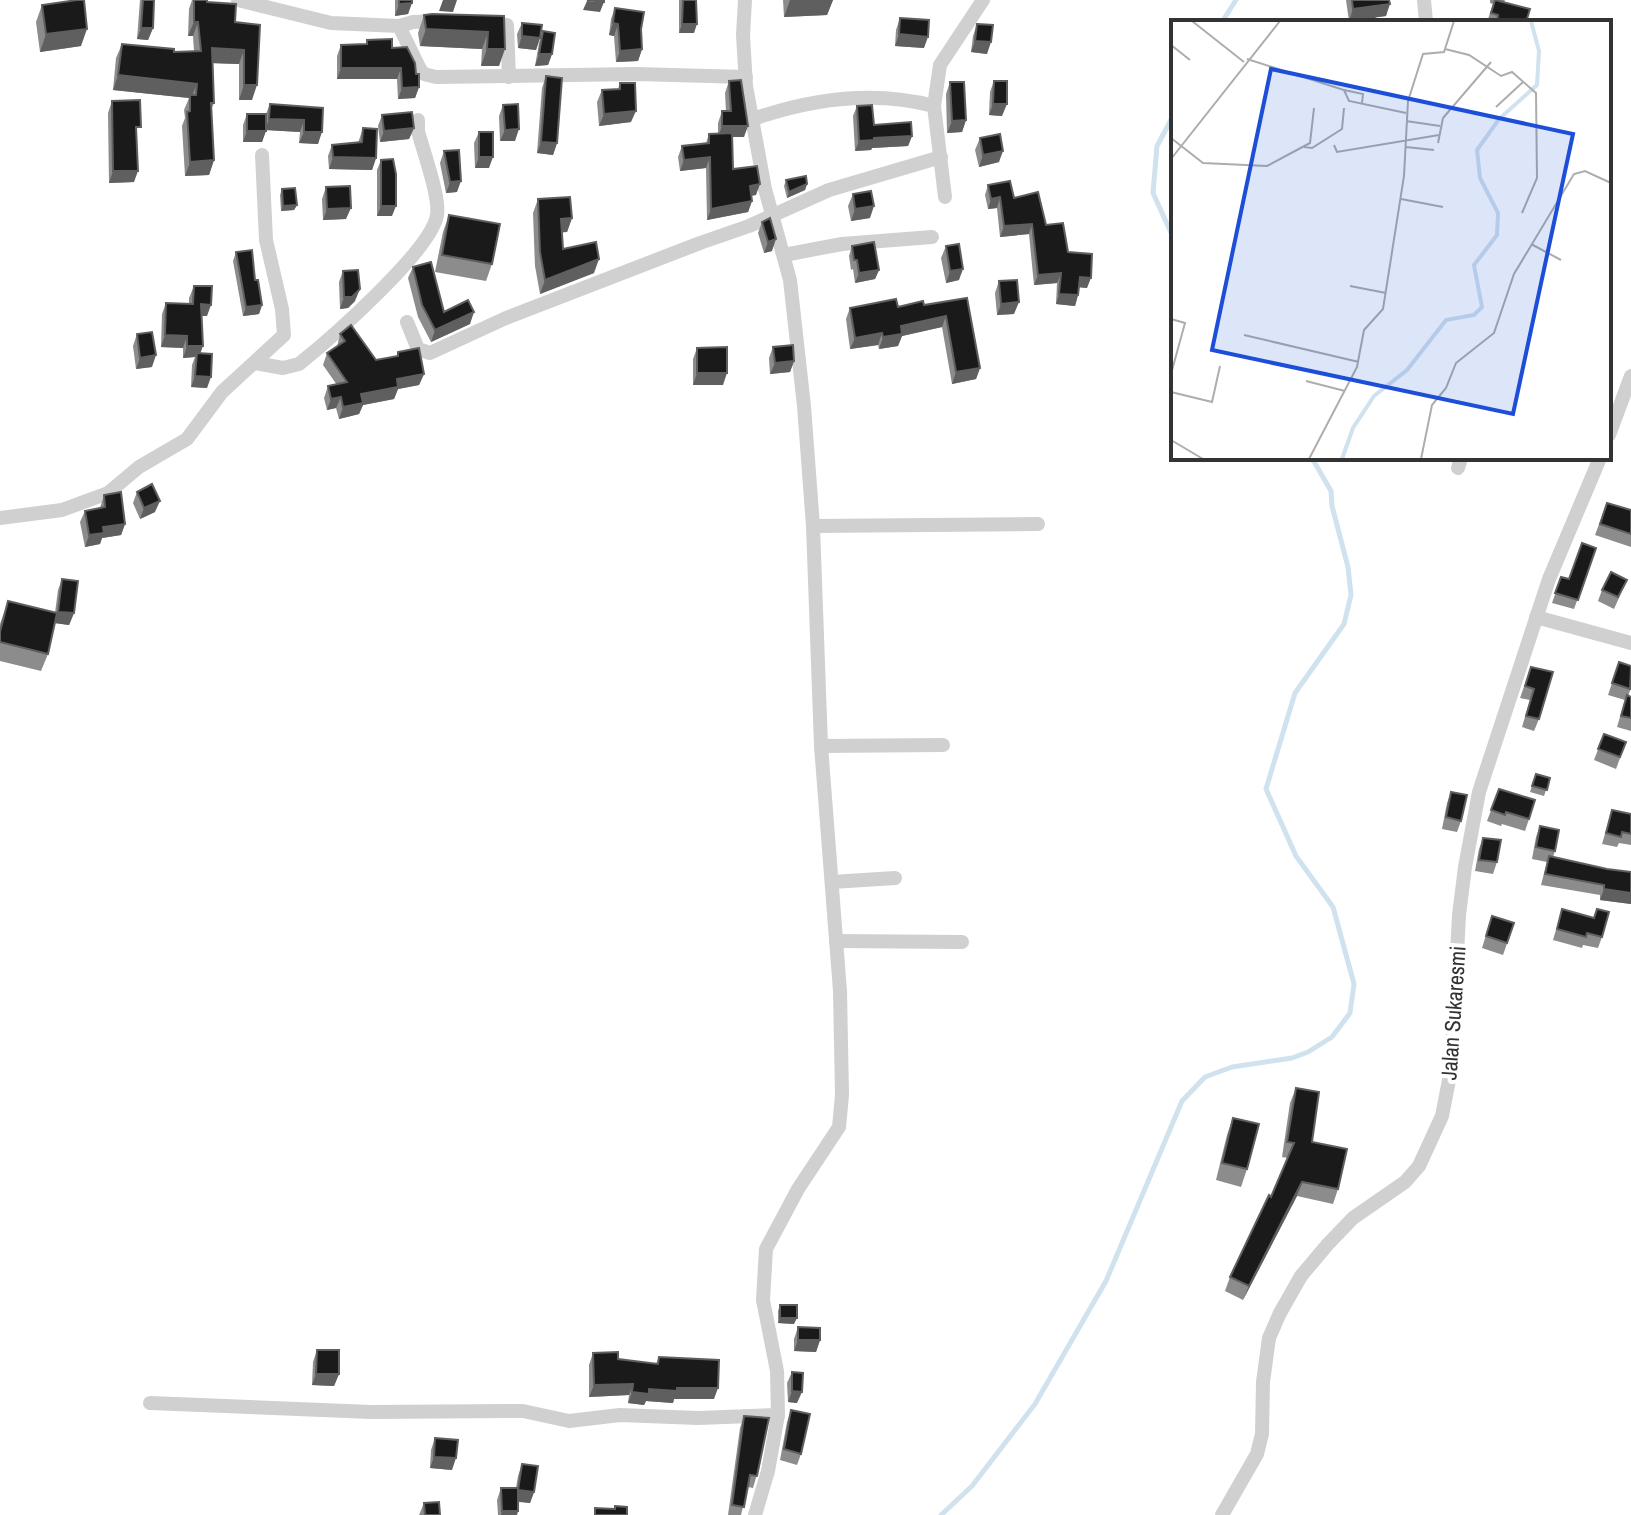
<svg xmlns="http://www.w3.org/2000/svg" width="1631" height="1515" font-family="'Archivo Narrow',sans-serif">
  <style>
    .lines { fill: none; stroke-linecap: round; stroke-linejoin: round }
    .stream { stroke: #cfe2ee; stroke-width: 5 }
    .minor { stroke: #d0d0d0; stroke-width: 14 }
    .wall { fill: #8c8c8c }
    .shaded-wall { fill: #5f5f5f }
    .building { fill: #1a1a1a; stroke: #5f5f5f; stroke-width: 2 }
    .labels { text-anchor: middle; stroke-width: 8; stroke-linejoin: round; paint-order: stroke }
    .street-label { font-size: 22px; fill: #333; stroke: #fff }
    .inset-river { fill: none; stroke: #cfe2ee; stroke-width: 4 }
    .inset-road { fill: none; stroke: #adadad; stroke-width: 2 }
    .view { fill: #1d4ed8; fill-opacity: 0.15; stroke: #1d4ed8; stroke-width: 4 }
    .inset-edge { fill: none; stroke: #333; stroke-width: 4 }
  </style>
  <rect width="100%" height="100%" fill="#fff"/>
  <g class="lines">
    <g class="stream">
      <path d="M 1222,22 L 1236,0"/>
      <path d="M 1173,116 L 1157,146 L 1153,193 L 1173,237"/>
      <path d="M 941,1515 L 972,1486 L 1035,1404 L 1106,1281 L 1182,1101 L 1205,1077 L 1232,1067 L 1292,1058 L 1308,1052 L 1332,1037 L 1350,1013 L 1354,984 L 1333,907 L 1296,856 L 1266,789 L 1295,693 L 1344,624 L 1351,595 L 1348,567 L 1332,506 L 1331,491 L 1312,458"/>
    </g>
    <g class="minor">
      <path d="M 238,0 L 331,23 L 399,26 L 420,69 L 424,74 L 436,77 L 636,74 L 746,77"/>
      <path d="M 745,0 L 743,35 L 746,86 L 765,189 L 790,280 L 804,406 L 813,526 L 821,746 L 840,991 L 842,1095 L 839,1127 L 798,1189 L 766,1249 L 763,1300 L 777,1371 L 778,1415 L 768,1471 L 755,1515"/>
      <path d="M 1424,0 L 1426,22"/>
      <path d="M 487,23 L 507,25 L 509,77"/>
      <path d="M 399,26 L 413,22 L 438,21"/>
      <path d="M 753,119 C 811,99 874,90 934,106"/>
      <path d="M 945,197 L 934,106 L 940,65 L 983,0"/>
      <path d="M 784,255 L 842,244 L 932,237"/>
      <path d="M 407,322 L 418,349 L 430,353 L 506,318 L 700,243 L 749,226 L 829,190 L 941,157"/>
      <path d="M 255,363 L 283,368 L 299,364 C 329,340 432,250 437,215 C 440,196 423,151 418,131 L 418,120"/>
      <path d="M 1609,435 L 1631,376"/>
      <path d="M 1458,468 L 1461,458"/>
      <path d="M 0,518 L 62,510 L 108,493 L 139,467 L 187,439 L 222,392 L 284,335 L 282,309 L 266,240 L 262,155"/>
      <path d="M 813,526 L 1038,524"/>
      <path d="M 1536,617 L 1631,643"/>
      <path d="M 821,746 L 943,745"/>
      <path d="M 832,882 L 895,878"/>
      <path d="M 836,941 L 962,942"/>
      <path d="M 150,1403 L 371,1412 L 523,1411 L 569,1421 L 620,1415 L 698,1418 L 778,1415"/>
      <path d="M 1222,1515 L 1257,1454 L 1262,1434 L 1263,1382 L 1269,1338 L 1280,1313 L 1301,1276 L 1328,1244 L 1353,1218 L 1405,1182 L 1419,1166 L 1442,1116 L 1451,1070 L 1459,915 L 1465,867 L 1479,792 L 1549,579 L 1600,458"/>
    </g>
  </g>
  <g class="wall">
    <path d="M 140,0 L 154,0 L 153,28 L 148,40 L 137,39 Z"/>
    <path d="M 192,0 L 207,0 L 207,2 L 235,22 L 260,25 L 252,100 L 239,100 L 239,64 L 213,63 L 214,103 L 211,110 L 214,160 L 209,175 L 185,176 L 182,126 L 185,118 L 184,110 L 189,98 L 113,90 L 116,58 L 122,44 L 174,52 L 194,51 L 193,36 L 188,36 L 189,9 Z"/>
    <path d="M 395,0 L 412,0 L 408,14 L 395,16 Z"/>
    <path d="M 679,0 L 696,0 L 694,33 L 679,33 Z"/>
    <path d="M 783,0 L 833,0 L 827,15 L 784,17 Z"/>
    <path d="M 1346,0 L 1389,0 L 1386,16 L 1349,21 Z"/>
    <path d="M 1490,0 L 1505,0 L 1504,2 L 1526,22 L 1487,22 L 1493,4 L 1490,3 Z"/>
    <path d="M 42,5 L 81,46 L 40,52 L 36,22 Z"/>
    <path d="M 615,8 L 641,29 L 642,49 L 638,61 L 616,62 L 614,36 L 609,35 L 611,19 Z"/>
    <path d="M 424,15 L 504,16 L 499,66 L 481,66 L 482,49 L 420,46 L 418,33 Z"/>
    <path d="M 900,18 L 924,48 L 895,46 L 896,30 Z"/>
    <path d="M 522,23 L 540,38 L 536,50 L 518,48 L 517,34 Z"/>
    <path d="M 977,24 L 987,54 L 971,52 L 973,36 Z"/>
    <path d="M 543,31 L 552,54 L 548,65 L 535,66 L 539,43 Z"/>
    <path d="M 367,40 L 392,48 L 416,74 L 419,87 L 415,98 L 398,99 L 397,79 L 337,79 L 337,56 L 341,45 L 366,45 Z"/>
    <path d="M 546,76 L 557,143 L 553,155 L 537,153 L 542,88 Z"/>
    <path d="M 729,81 L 744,137 L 732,137 L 733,169 L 756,195 L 751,196 L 752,201 L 748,212 L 707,220 L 706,168 L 680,171 L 678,157 L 682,146 L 706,143 L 709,134 L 718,133 L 718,123 L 722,111 L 726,111 L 725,93 Z"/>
    <path d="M 994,81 L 1002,116 L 989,115 L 990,92 Z"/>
    <path d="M 950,82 L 966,120 L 962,132 L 947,133 L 946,94 Z"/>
    <path d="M 620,83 L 631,122 L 599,126 L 597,102 L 602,90 L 618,89 Z"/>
    <path d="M 112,101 L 137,138 L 134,182 L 109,183 L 108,113 Z"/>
    <path d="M 270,104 L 323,108 L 318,144 L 299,143 L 300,132 L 266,130 L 262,142 L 243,142 L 243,125 L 247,114 L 266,114 Z"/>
    <path d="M 503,105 L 515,141 L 500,141 L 499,116 Z"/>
    <path d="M 857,106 L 874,125 L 912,136 L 908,146 L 872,148 L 871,150 L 855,151 L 853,116 Z"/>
    <path d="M 382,115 L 414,128 L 409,139 L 380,142 L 378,126 Z"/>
    <path d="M 363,128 L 376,158 L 372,170 L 329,169 L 328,156 L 332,145 L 358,143 Z"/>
    <path d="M 479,132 L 489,168 L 475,168 L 474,143 Z"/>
    <path d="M 980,138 L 999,162 L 979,167 L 975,150 Z"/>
    <path d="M 444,151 L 457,192 L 446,193 L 440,163 Z"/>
    <path d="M 381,160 L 392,216 L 377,216 L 377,170 Z"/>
    <path d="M 786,180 L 807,184 L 805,190 L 787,198 L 784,186 Z"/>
    <path d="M 988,185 L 1014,198 L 1046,225 L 1068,252 L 1087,288 L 1079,287 L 1078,295 L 1075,306 L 1056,304 L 1057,283 L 1034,285 L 1029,234 L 1000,237 L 997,208 L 988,209 L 985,195 Z"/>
    <path d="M 326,187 L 346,219 L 323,220 L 322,199 Z"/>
    <path d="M 282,189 L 297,205 L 294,210 L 281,211 L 280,195 Z"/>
    <path d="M 853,194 L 870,218 L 851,221 L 848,206 Z"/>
    <path d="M 538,199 L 572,218 L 567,232 L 562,232 L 563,249 L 594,273 L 540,294 L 535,266 L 533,213 Z"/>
    <path d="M 449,215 L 492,264 L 486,281 L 435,272 L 443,232 Z"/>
    <path d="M 762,222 L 772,251 L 764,253 L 758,233 Z"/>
    <path d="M 852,246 L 879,270 L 875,279 L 855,283 L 853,269 L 851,270 L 849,256 Z"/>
    <path d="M 946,246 L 959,280 L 946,283 L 941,258 Z"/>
    <path d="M 236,252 L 255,280 L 262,305 L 259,314 L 243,316 L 233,261 Z"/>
    <path d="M 413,267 L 444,312 L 470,324 L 431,342 L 418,317 L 408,278 Z"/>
    <path d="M 343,271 L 355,301 L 348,308 L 340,309 L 339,282 Z"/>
    <path d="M 999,281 L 1014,314 L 997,315 L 995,293 Z"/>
    <path d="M 194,286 L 207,316 L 202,316 L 200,353 L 207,388 L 191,387 L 192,365 L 195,357 L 183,358 L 183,348 L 161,347 L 162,314 L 166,303 L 189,304 L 189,298 Z"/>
    <path d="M 967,298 L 980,368 L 976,379 L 952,384 L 942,327 L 902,336 L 898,346 L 879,349 L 878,345 L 850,349 L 846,319 L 850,308 L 924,305 Z"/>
    <path d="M 137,334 L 152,367 L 136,369 L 133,346 Z"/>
    <path d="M 340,334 L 376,360 L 396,357 L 398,352 L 424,374 L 419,385 L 398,389 L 394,399 L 363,405 L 359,414 L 339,419 L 336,408 L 327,410 L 324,398 L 328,386 L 337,385 L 323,365 L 327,353 L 337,347 Z"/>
    <path d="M 773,347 L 794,361 L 790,372 L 770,374 L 769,358 Z"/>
    <path d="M 697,348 L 723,385 L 693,385 L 693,359 Z"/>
    <path d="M 137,492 L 155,512 L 140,519 L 133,503 Z"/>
    <path d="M 104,495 L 125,524 L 121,535 L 102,538 L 100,544 L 85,547 L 80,522 L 85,511 L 100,508 Z"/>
    <path d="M 1607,503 L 1631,510 L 1631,547 L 1595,535 Z"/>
    <path d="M 1596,548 L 1574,609 L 1552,603 L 1561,577 L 1569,579 Z"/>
    <path d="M 62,579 L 74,613 L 69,625 L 55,623 L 48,654 L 41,671 L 0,661 L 0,624 L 8,601 L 55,613 L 58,590 Z"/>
    <path d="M 1627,580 L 1614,609 L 1598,601 L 1602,590 Z"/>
    <path d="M 1619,662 L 1631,688 L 1628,696 L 1631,697 L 1631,731 L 1617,727 L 1625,700 L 1608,695 Z"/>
    <path d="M 1531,667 L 1539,719 L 1534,731 L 1522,727 L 1530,700 L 1520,698 Z"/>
    <path d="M 1604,734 L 1626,742 L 1616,769 L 1594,760 Z"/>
    <path d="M 1536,774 L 1550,778 L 1544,796 L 1530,792 Z"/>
    <path d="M 1499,789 L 1529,819 L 1525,831 L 1502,824 L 1501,826 L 1487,821 Z"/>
    <path d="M 1451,792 L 1461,821 L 1457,832 L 1442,829 L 1447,803 Z"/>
    <path d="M 1612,810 L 1631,814 L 1631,813 L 1631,845 L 1619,843 L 1617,847 L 1602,844 Z"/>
    <path d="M 1540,826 L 1555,851 L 1553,857 L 1607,869 L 1631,872 L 1631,904 L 1600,900 L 1600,895 L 1541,885 L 1547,862 L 1532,859 L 1536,837 Z"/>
    <path d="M 1483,838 L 1497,862 L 1493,874 L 1475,871 L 1479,849 Z"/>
    <path d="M 1562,909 L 1594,918 L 1597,909 L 1602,937 L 1598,948 L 1583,945 L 1582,948 L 1553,940 Z"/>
    <path d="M 1492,916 L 1514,923 L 1503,955 L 1482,948 Z"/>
    <path d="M 1296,1088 L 1312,1142 L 1338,1189 L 1333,1204 L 1297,1196 L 1243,1300 L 1225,1291 L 1230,1277 L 1271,1197 L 1288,1158 L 1282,1157 L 1290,1103 Z"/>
    <path d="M 1233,1118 L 1247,1169 L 1241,1187 L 1216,1180 L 1227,1135 Z"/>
    <path d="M 780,1305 L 794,1324 L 778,1323 L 778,1311 Z"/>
    <path d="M 798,1327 L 820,1340 L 816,1352 L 794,1351 L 794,1339 Z"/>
    <path d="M 317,1350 L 339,1374 L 334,1386 L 312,1385 L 313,1362 Z"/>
    <path d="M 593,1353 L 618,1359 L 656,1364 L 659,1357 L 714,1399 L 674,1399 L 673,1403 L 646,1401 L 644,1405 L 628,1403 L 629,1395 L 589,1397 L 589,1365 Z"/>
    <path d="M 792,1372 L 797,1403 L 788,1402 L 787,1383 Z"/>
    <path d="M 791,1410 L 801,1454 L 797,1465 L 780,1460 L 787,1422 Z"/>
    <path d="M 744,1416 L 758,1471 L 753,1488 L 748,1487 L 741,1515 L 728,1515 L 740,1428 Z"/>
    <path d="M 435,1438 L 452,1470 L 430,1468 L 431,1450 Z"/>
    <path d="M 522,1464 L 534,1492 L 530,1503 L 518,1502 L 517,1515 L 498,1515 L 497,1500 L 501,1488 L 516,1488 L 518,1476 Z"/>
    <path d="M 424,1503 L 440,1515 L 419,1515 Z"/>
  </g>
  <g class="shaded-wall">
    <path d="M 443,0 L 457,0 L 453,12 L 439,11 Z"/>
    <path d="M 790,0 L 833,0 L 827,15 L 784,17 Z"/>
    <path d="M 587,1 L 604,2 L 600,12 L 583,10 Z"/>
    <path d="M 412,3 L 408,14 L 395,16 L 399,4 Z"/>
    <path d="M 1390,4 L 1386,16 L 1349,21 L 1353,9 Z"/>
    <path d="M 194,22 L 198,22 L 193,36 L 188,36 Z"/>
    <path d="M 613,23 L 618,24 L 614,36 L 609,35 Z"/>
    <path d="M 682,24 L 697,24 L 694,33 L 679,33 Z"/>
    <path d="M 141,28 L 153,28 L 148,40 L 137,39 Z"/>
    <path d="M 87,29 L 81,46 L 40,52 L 46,34 Z"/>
    <path d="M 426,29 L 488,32 L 482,49 L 420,46 Z"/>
    <path d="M 899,34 L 928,37 L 924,48 L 895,46 Z"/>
    <path d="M 522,36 L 540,38 L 536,50 L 518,48 Z"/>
    <path d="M 975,41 L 991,42 L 987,54 L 971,52 Z"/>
    <path d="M 212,48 L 244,50 L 239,64 L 207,63 Z"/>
    <path d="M 487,49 L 505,49 L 499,66 L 481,66 Z"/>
    <path d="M 642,49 L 638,61 L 616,62 L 620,51 Z"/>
    <path d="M 539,54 L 552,54 L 548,65 L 535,66 Z"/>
    <path d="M 341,68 L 401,68 L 397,79 L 337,79 Z"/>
    <path d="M 118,75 L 197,84 L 191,98 L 190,95 L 189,98 L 113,90 Z"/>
    <path d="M 244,85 L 257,85 L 252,100 L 239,100 Z"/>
    <path d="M 419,87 L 415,98 L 398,99 L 402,88 Z"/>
    <path d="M 993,104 L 1007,104 L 1002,116 L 989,115 Z"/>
    <path d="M 636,111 L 631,122 L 599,126 L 604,114 Z"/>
    <path d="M 269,119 L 304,120 L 300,132 L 265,130 Z"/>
    <path d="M 966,120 L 962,132 L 947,133 L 952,121 Z"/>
    <path d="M 722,126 L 748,126 L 744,137 L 718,137 Z"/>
    <path d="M 414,128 L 409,139 L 380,142 L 384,131 Z"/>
    <path d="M 519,129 L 515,141 L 500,141 L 505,130 Z"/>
    <path d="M 247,131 L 266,131 L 262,142 L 243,142 Z"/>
    <path d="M 304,132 L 322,132 L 318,144 L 299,143 Z"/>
    <path d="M 912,136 L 908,146 L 872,148 L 871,150 L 855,151 L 859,141 L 874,138 Z"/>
    <path d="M 541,142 L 557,143 L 553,155 L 537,153 Z"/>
    <path d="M 1003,151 L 999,162 L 979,167 L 983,155 Z"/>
    <path d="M 333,157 L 376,158 L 372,170 L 329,169 Z"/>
    <path d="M 479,157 L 493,157 L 489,168 L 475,168 Z"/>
    <path d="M 710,157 L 706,168 L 680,171 L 684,160 Z"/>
    <path d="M 214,160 L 209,175 L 185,176 L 190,162 Z"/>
    <path d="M 113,171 L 138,171 L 134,182 L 109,183 Z"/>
    <path d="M 461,181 L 457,192 L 446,193 L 450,182 Z"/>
    <path d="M 760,184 L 756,195 L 746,196 L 750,186 Z"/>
    <path d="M 807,184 L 805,190 L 787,198 L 789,192 Z"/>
    <path d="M 1000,197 L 997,208 L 988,209 L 991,199 Z"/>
    <path d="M 752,201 L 748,212 L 707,220 L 711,209 Z"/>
    <path d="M 297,205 L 294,210 L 281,211 L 283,206 Z"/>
    <path d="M 381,206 L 396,206 L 392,216 L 377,216 Z"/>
    <path d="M 874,206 L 870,218 L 851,221 L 855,209 Z"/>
    <path d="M 351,208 L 346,219 L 323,220 L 327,209 Z"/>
    <path d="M 572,218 L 567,232 L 556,233 L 561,219 Z"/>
    <path d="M 1032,224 L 1029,234 L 1000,237 L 1004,226 Z"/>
    <path d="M 776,239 L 772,251 L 764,253 L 768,242 Z"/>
    <path d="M 599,259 L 594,273 L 540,294 L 545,280 Z"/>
    <path d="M 963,269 L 959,280 L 946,283 L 950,271 Z"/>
    <path d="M 879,270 L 875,279 L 855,283 L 859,273 Z"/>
    <path d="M 1061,273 L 1057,283 L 1034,285 L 1038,275 Z"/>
    <path d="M 1080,277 L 1091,278 L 1087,288 L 1076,287 Z"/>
    <path d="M 360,289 L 355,301 L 348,308 L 340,309 L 344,297 Z"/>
    <path d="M 1059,294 L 1078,295 L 1075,306 L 1056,304 Z"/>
    <path d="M 1019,302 L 1014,314 L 997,315 L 1001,304 Z"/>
    <path d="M 201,304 L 211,305 L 207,316 L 197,316 Z"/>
    <path d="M 262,305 L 259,314 L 243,316 L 246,307 Z"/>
    <path d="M 474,312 L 470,324 L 431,342 L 435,330 Z"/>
    <path d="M 946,316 L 942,327 L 902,336 L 898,346 L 879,349 L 883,337 L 901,326 Z"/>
    <path d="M 882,333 L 878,345 L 850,349 L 855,338 Z"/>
    <path d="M 165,335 L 187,336 L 183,348 L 161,347 Z"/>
    <path d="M 187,346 L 203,346 L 199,357 L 197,353 L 195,357 L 183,358 Z"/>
    <path d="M 156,355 L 152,367 L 136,369 L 140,358 Z"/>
    <path d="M 794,361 L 790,372 L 770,374 L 775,363 Z"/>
    <path d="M 980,368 L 976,379 L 952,384 L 956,372 Z"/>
    <path d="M 697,373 L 727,373 L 723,385 L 693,385 Z"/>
    <path d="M 424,374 L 419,385 L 398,389 L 394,399 L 363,405 L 359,414 L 339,419 L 343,407 L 361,394 L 397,379 Z"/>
    <path d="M 195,376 L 211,377 L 207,388 L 191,387 Z"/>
    <path d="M 341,397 L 336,408 L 327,410 L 331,399 Z"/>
    <path d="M 160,501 L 155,512 L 140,519 L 144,508 Z"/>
    <path d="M 125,524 L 121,535 L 102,538 L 100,544 L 85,547 L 89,535 L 103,527 Z"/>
    <path d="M 58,612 L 74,613 L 69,625 L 54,623 Z"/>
    <path d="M 1604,889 L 1631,893 L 1631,904 L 1600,900 Z"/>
    <path d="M 1302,1182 L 1297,1196 L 1243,1300 L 1249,1286 Z"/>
    <path d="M 780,1318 L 797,1318 L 794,1324 L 778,1323 Z"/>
    <path d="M 798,1340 L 820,1340 L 816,1352 L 794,1351 Z"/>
    <path d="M 316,1374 L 339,1374 L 334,1386 L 312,1385 Z"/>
    <path d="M 633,1384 L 629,1395 L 589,1397 L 594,1385 Z"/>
    <path d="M 677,1388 L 718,1388 L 714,1399 L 674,1399 L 673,1403 L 646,1401 L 644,1405 L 628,1403 L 632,1392 Z"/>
    <path d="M 792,1391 L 802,1392 L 797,1403 L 788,1402 Z"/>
    <path d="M 434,1457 L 456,1458 L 452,1470 L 430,1468 Z"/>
    <path d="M 518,1490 L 534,1492 L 530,1503 L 514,1501 Z"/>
    <path d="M 502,1511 L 518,1511 L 517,1515 L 501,1515 Z"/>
  </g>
  <g class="building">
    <path d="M 77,0 L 84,0 L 87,29 L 46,34 L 42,5 Z"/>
    <path d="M 143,0 L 154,0 L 153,28 L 141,28 Z"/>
    <path d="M 194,0 L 207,0 L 207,2 L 236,4 L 235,22 L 260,25 L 257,85 L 244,85 L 244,50 L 212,48 L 214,103 L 211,103 L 214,160 L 190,162 L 187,112 L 190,111 L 190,95 L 196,95 L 197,84 L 118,75 L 122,44 L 174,49 L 174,52 L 201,51 L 198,22 L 194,22 Z"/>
    <path d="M 399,0 L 412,0 L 412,3 L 399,4 Z"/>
    <path d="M 587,0 L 604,0 L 604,2 Z"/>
    <path d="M 683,0 L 696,0 L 697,24 L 682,24 Z"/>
    <path d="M 1352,0 L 1389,0 L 1390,4 L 1353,9 Z"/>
    <path d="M 1495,0 L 1530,9 L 1526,22 L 1514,19 L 1514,22 L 1497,22 L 1498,15 L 1491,13 Z"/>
    <path d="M 615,8 L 644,12 L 641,29 L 642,49 L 620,51 L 618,24 L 613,23 Z"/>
    <path d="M 432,14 L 504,16 L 505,49 L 487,49 L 488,32 L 426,29 L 424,15 Z"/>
    <path d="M 1373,17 L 1381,22 L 1370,22 Z"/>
    <path d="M 900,18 L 929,20 L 928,37 L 899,34 Z"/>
    <path d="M 522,23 L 542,25 L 540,38 L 522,36 Z"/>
    <path d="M 977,24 L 993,25 L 991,42 L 975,41 Z"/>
    <path d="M 543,31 L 555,33 L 552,54 L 539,54 Z"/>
    <path d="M 392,39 L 392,48 L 407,47 L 415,63 L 416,74 L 419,74 L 419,87 L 402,88 L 401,68 L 341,68 L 341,45 L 367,44 L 367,40 Z"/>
    <path d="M 546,76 L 562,78 L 557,143 L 541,142 Z"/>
    <path d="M 741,80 L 748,126 L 722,126 L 722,111 L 731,111 L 729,81 Z"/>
    <path d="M 994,81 L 1007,81 L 1007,104 L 993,104 Z"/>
    <path d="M 950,82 L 964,82 L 966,120 L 952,121 Z"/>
    <path d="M 620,83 L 635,83 L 636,111 L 604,114 L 602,90 L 620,89 Z"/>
    <path d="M 140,100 L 141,127 L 136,127 L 138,171 L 113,171 L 112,101 Z"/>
    <path d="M 270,104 L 323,108 L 322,132 L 304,132 L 304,120 L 269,119 Z"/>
    <path d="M 518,104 L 519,129 L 505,130 L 503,105 Z"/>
    <path d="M 872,105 L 874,125 L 911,122 L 912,136 L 874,138 L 874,140 L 859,141 L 857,106 Z"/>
    <path d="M 412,112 L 414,128 L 384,131 L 382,115 Z"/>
    <rect x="247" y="114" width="19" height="17"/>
    <path d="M 363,128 L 377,129 L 376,158 L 333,157 L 332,145 L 362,142 Z"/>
    <rect x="479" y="132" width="14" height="25"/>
    <path d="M 732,133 L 733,169 L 757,166 L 760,184 L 750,186 L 752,201 L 711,209 L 710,157 L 684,160 L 682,146 L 709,143 L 709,134 Z"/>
    <path d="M 1000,134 L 1003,151 L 983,155 L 980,138 Z"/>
    <path d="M 459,150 L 461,181 L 450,182 L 444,151 Z"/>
    <path d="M 393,159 L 396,174 L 396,206 L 381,206 L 381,160 Z"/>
    <path d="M 806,176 L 807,184 L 789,192 L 786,180 Z"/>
    <path d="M 1010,181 L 1014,198 L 1038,192 L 1046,225 L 1063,223 L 1068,252 L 1092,254 L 1091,278 L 1080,277 L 1078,295 L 1059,294 L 1061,273 L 1038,275 L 1032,224 L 1004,226 L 1000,197 L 991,199 L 988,185 Z"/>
    <path d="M 350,186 L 351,208 L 327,209 L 326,187 Z"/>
    <path d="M 295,188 L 297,205 L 283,206 L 282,189 Z"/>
    <path d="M 871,191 L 874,206 L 855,209 L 853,194 Z"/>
    <path d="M 570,197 L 572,218 L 561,219 L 563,249 L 596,242 L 599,259 L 545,280 L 540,252 L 538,199 Z"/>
    <path d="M 449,215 L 500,224 L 492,264 L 442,255 Z"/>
    <path d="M 770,218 L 776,239 L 768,242 L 762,222 Z"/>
    <path d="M 874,242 L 879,270 L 859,273 L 857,260 L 854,260 L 852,246 Z"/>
    <path d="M 959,244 L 963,269 L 950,271 L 946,246 Z"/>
    <path d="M 252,250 L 255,280 L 258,280 L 262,305 L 246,307 L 236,252 Z"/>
    <path d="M 431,262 L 444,312 L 468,300 L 474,312 L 435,330 L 422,305 L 413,267 Z"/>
    <path d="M 358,270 L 360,289 L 352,297 L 344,297 L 343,271 Z"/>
    <path d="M 1017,280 L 1019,302 L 1001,304 L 999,281 Z"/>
    <path d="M 194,286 L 212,286 L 211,305 L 201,304 L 203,346 L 187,346 L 187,336 L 165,335 L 166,303 L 193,304 Z"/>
    <path d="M 967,298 L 980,368 L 956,372 L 946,316 L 901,326 L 902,334 L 883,337 L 882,333 L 855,338 L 850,308 L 896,299 L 898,307 L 923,301 L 924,305 Z"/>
    <path d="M 351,325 L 376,360 L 398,356 L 398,352 L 419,348 L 424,374 L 397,379 L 398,387 L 361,394 L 363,403 L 343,407 L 341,397 L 331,399 L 328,386 L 347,382 L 327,353 L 345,341 L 340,334 Z"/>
    <path d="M 152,332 L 156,355 L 140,358 L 137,334 Z"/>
    <path d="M 793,345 L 794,361 L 775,363 L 773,347 Z"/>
    <path d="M 727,347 L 727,373 L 697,373 L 697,348 Z"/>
    <path d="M 197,353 L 212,354 L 211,377 L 195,376 Z"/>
    <path d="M 152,484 L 160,501 L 144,508 L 137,492 Z"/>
    <path d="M 121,492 L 125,524 L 103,527 L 104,533 L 89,535 L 85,511 L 105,507 L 104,495 Z"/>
    <path d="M 1607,503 L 1631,510 L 1631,534 L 1600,524 Z"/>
    <path d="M 1582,543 L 1596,548 L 1578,600 L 1555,593 L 1561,577 L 1569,579 Z"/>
    <path d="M 1611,572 L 1627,580 L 1618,597 L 1602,590 Z"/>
    <path d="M 62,579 L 78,581 L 74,613 L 58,612 Z"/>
    <path d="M 8,601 L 57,613 L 48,654 L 0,642 L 0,632 Z"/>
    <path d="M 1619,662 L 1631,666 L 1630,689 L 1612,683 Z"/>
    <path d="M 1531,667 L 1553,672 L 1539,719 L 1526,716 L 1534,689 L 1525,686 Z"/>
    <path d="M 1627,695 L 1631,697 L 1631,718 L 1621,716 Z"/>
    <path d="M 1604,734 L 1626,742 L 1620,757 L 1598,749 Z"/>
    <path d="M 1536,774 L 1550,778 L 1547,790 L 1532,786 Z"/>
    <path d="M 1499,789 L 1535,800 L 1529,819 L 1506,812 L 1505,815 L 1491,810 Z"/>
    <path d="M 1451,792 L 1467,795 L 1461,821 L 1446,817 Z"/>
    <path d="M 1612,810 L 1631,814 L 1631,834 L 1622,832 L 1621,837 L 1606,833 Z"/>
    <path d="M 1540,826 L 1559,830 L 1555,851 L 1536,847 Z"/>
    <path d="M 1483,838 L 1501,840 L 1497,862 L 1479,860 Z"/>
    <path d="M 1549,856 L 1607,869 L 1631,872 L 1631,893 L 1604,889 L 1604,885 L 1545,874 Z"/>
    <path d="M 1562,909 L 1594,918 L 1597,909 L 1609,912 L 1602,937 L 1587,933 L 1586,937 L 1557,929 Z"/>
    <path d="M 1492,916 L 1514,923 L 1507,943 L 1486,936 Z"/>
    <path d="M 1296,1088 L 1319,1092 L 1312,1142 L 1347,1149 L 1338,1189 L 1302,1182 L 1249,1286 L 1230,1277 L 1269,1195 L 1271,1197 L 1294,1143 L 1287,1142 Z"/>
    <path d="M 1233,1118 L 1259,1124 L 1247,1169 L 1222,1163 Z"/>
    <rect x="780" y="1305" width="17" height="13"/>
    <path d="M 798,1327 L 820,1328 L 820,1340 L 798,1340 Z"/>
    <path d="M 317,1350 L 339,1350 L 339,1374 L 316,1374 Z"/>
    <path d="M 618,1352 L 618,1359 L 658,1364 L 659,1357 L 719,1360 L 718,1388 L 677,1388 L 677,1391 L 649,1389 L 649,1394 L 632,1392 L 633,1384 L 594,1385 L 593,1353 Z"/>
    <path d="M 792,1372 L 803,1373 L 802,1392 L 792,1391 Z"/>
    <path d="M 791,1410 L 810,1414 L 801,1454 L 784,1449 Z"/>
    <path d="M 744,1416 L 769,1418 L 758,1471 L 757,1476 L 750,1475 L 744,1507 L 732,1505 Z"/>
    <path d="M 435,1438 L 458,1440 L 456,1458 L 434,1457 Z"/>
    <path d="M 522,1464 L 538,1466 L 534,1492 L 518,1490 Z"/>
    <path d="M 501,1488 L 518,1488 L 518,1511 L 502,1511 Z"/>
    <path d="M 439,1502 L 440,1515 L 425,1515 L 424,1503 Z"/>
    <path d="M 615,1506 L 627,1507 L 627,1515 L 595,1515 L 595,1508 L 615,1509 Z"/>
  </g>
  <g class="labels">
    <g class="street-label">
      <text transform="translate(1453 1013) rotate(-86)" y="8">Jalan Sukaresmi</text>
    </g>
  </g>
  <g transform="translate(1171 20)">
    <rect width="440" height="440" fill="#fff"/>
    <path class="inset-river" d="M 171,439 L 182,408 L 203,376 L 236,350 L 275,300 L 303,295 L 311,287 L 303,245 L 326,215 L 327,193 L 309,158 L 306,130 L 328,99 L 366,65 L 368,31 L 360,1"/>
    <path class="inset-road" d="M 21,1 L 73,42M 0,25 L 19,40M 274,29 L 298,35 L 330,56 L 341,52 L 365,73 L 366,158 L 351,193M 76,39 L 173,70 L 178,81 L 235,93M 173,70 L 192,74 L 191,83M 325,87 L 352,62M 235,101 L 269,106M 0,118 L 32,143 L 96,146 L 139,123 L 143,88M 267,123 L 272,98 L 320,42M 163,125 L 166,132 L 268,115M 133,127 L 141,128 L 171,109 L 173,88M 235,127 L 263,130M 0,139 L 109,1M 230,179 L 272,187M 360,224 L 390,240M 179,266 L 215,273M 0,299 L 14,303 L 0,354M 73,315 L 188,342M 135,361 L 174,371M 0,372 L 41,382 L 49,346M 0,420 L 32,439M 138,439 L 186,347 L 193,310 L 212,289 L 233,156 L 237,81 L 252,34 L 273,32 L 283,1M 250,439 L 261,385 L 275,368 L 285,343 L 323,313 L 343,254 L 403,154 L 414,151 L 440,163"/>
    <path class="view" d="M 100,49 L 402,114 L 342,394 L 41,330 Z"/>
    <rect width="440" height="440" class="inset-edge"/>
  </g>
</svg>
